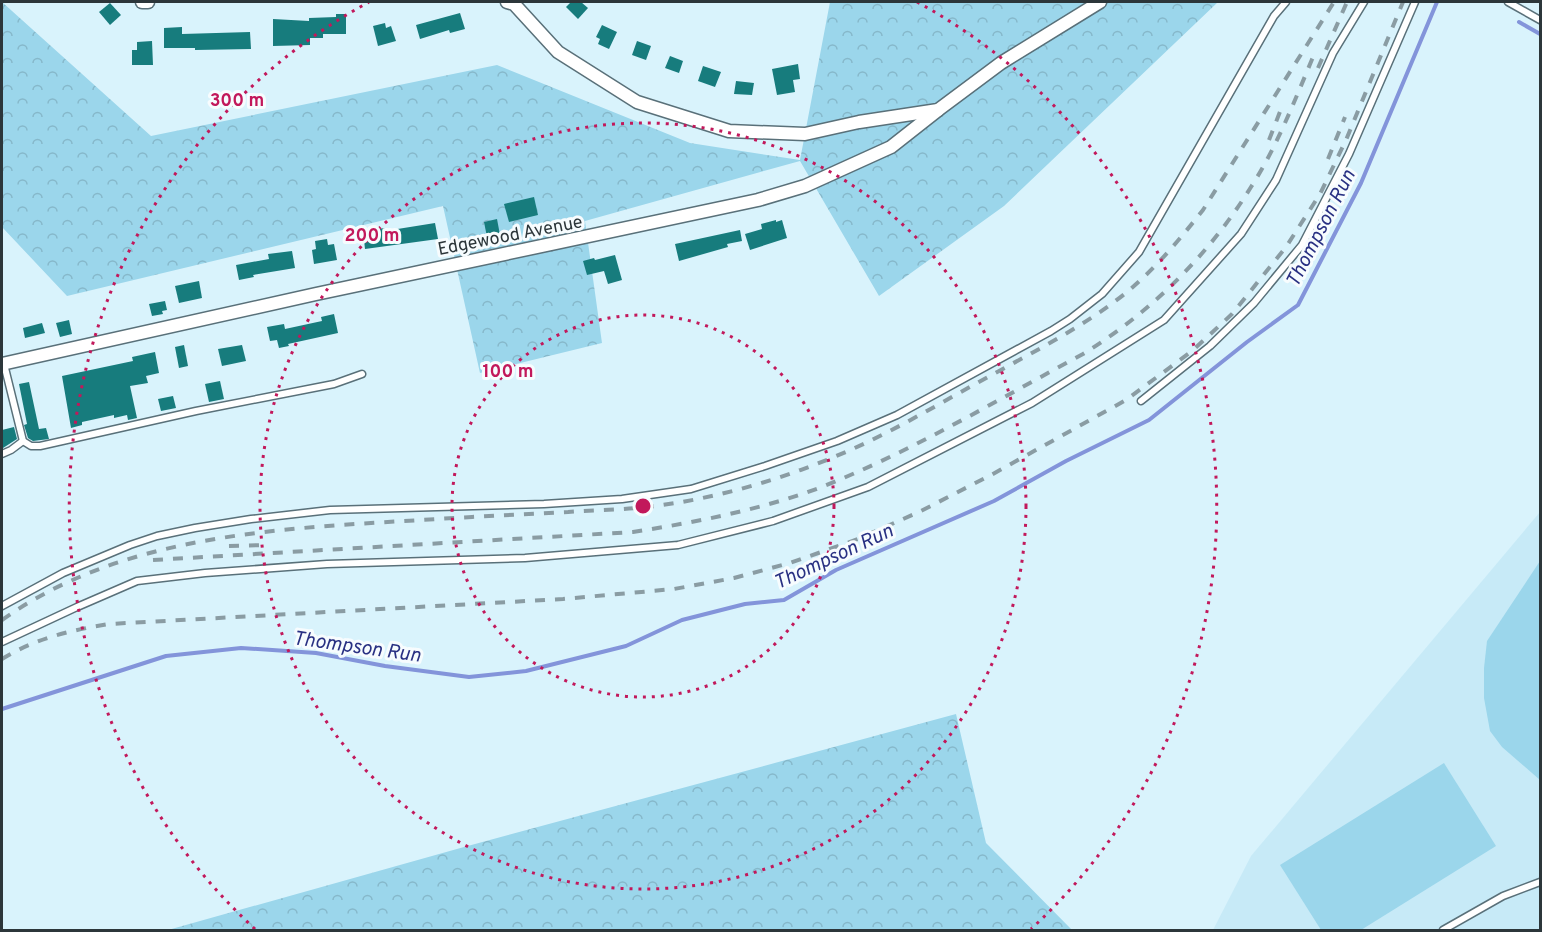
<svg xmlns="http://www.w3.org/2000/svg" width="1542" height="932" font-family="Overpass,sans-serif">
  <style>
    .built { fill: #c7eaf7 }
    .forest { fill: url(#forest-crowns) }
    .pitch { fill: #9bd6eb }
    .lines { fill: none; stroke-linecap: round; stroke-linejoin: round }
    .stream { stroke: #8394da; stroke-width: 4 }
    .building { fill: #177c7d }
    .service-casing { stroke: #597079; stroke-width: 9 }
    .minor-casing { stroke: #597079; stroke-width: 15 }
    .service { stroke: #fff; stroke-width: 6 }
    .minor { stroke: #fff; stroke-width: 12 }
    .rail { stroke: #8a9ca3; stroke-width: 4; stroke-dasharray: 10 10; stroke-linecap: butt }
    .ring { fill: none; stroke: #c2185b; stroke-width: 3; stroke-dasharray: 3 6 }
    .labels { text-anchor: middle; stroke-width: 6; stroke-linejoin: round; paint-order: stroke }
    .street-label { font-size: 18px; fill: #2c363a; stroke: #f7fcfe }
    .water-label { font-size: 20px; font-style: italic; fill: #293183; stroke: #f7fcfe }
    .centre { fill: #c2185b; stroke: #f7fcfe; stroke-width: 3 }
    .ring-label { font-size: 18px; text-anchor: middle; font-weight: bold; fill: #c2185b; stroke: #f7fcfe; stroke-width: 6; stroke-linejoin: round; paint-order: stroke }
  </style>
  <defs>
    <pattern id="forest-crowns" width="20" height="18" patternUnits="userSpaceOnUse" patternTransform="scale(1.5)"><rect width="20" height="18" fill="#9bd6eb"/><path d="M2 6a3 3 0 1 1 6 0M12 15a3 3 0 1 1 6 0" fill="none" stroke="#86b8ca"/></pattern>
  </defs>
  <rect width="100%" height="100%" fill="#d9f3fc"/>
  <path class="built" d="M 1540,512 L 1540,930 L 1213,930 L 1251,856 Z"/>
  <g class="forest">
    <path d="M 2,2 L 151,136 L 497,65 L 690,143 L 800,160 L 830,2 L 1218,2 L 1004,206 L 879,296 L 800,161 L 585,221 L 602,343 L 480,373 L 443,206 L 67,296 L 2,227 Z"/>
    <path d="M 956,714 L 986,843 L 1072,930 L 168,930 L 464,847 Z"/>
  </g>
  <g class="pitch">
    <path d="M 1540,561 L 1540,780 L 1502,747 L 1490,731 L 1484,698 L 1484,668 L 1487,641 Z"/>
    <path d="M 1444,763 L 1496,846 L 1361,930 L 1321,930 L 1280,865 Z"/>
  </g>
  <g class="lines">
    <g class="stream">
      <path d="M 1519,22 L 1540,34"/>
      <path d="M 2,709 L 166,656 L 241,648 L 316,653 L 385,666 L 469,677 L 526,671 L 626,646 L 682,620 L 745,604 L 784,600 L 836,570 L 994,501 L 1066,461 L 1149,420 L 1247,342 L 1298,305 L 1361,183 L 1437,2"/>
    </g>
  </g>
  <g class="building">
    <path d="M 571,2 L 581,2 L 588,8 L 578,19 L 566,7 Z"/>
    <path d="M 110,3 L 121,15 L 110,25 L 99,12 Z"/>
    <path d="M 460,13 L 465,29 L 450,33 L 449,30 L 420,39 L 416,25 Z"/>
    <path d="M 336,14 L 346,14 L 346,34 L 323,34 L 323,38 L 310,38 L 310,45 L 273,46 L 273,19 L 309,21 L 309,18 L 336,17 Z"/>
    <path d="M 385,23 L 386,28 L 391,26 L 396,41 L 378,46 L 373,26 Z"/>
    <path d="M 602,25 L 617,32 L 609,49 L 598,44 L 600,39 L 596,37 Z"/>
    <path d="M 182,27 L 182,34 L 250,32 L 251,49 L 195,50 L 195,48 L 164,48 L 164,28 Z"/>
    <path d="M 152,41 L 153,65 L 132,65 L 132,50 L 137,50 L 137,42 Z"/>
    <path d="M 637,41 L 651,46 L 646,60 L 632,55 Z"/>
    <path d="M 670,56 L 683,61 L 679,73 L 665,68 Z"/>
    <path d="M 798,64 L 800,79 L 793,80 L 795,92 L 777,95 L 772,69 Z"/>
    <path d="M 703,66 L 721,72 L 715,87 L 698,81 Z"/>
    <path d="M 736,81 L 754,83 L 752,95 L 734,94 Z"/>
    <path d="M 534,197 L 538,215 L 509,222 L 504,204 Z"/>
    <path d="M 497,219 L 500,235 L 487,237 L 484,222 Z"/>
    <path d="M 776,220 L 776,222 L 782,220 L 787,238 L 750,250 L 745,234 L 762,229 L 761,224 Z"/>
    <path d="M 435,223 L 438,239 L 365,249 L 363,231 L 385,228 L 385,231 Z"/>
    <path d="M 740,230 L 742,241 L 727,244 L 728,247 L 679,261 L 675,244 Z"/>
    <path d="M 327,239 L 328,245 L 334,244 L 337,260 L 314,264 L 312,250 L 316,249 L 315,241 Z"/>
    <path d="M 292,251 L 295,268 L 253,275 L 254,277 L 239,280 L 236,265 L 269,259 L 268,254 Z"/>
    <path d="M 615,255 L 622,280 L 608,284 L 604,271 L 587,275 L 583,261 L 594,258 L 595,260 Z"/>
    <path d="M 199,281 L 202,298 L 179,303 L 175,286 Z"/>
    <path d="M 165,301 L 167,310 L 162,311 L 163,314 L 152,316 L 149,304 Z"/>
    <path d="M 334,314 L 338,333 L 288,344 L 289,346 L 279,348 L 277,340 L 270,341 L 267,327 L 284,324 L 285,329 L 322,321 L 321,317 Z"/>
    <path d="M 69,320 L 72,334 L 60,337 L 56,323 Z"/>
    <path d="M 42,323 L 45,333 L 25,338 L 23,328 Z"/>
    <path d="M 184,345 L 188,366 L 179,368 L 175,347 Z"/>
    <path d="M 242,345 L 246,361 L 222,366 L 218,349 Z"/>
    <path d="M 155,352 L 159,373 L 146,376 L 148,383 L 130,386 L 137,418 L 128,420 L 127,415 L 114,418 L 114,415 L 82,422 L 82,425 L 71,428 L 62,376 L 133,361 L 132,357 Z"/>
    <path d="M 220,381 L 224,399 L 209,402 L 205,384 Z"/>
    <path d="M 29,382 L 39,429 L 46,428 L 49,439 L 33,441 L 28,438 L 24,425 L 27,424 L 19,384 Z"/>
    <path d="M 173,396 L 176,408 L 161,411 L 158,399 Z"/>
    <path d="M 14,427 L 17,439 L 3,448 L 2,430 Z"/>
  </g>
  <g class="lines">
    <g class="service-casing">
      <g id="service">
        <path d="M 1508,2 L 1540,20"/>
        <path d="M 4,364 L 23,441 L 31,446 L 40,446 L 196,411 L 334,384 L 362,374"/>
        <path d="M 1141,401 L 1210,346 L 1254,303 L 1302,245 L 1349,154 L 1415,2"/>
        <path d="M 2,454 L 11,450 L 23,441"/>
        <path d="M 2,606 L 63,573 L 130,545 L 157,536 L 195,528 L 251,519 L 330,510 L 544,504 L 622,499 L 691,489 L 765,466 L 837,441 L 897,415 L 1051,331 L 1070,319 L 1102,294 L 1139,252 L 1274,16 L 1286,2"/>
        <path d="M 2,642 L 77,607 L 137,581 L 205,573 L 327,564 L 525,558 L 678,545 L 773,521 L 868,487 L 1032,403 L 1164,320 L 1241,234 L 1276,180 L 1333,53 L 1364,2"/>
        <path d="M 1443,930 L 1503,896 L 1540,882"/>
      </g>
    </g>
    <g class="minor-casing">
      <g id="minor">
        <path d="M 142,2 L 148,2"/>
        <path d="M 507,2 L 514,4 L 558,52 L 637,102 L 729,131 L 805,134 L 859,122 L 938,110 L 1001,63 L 1100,2"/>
        <path d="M 2,364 L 316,294 L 758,200 L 805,186 L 891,147 L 938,110"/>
      </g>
    </g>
    <use href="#service" class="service"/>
    <use href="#minor" class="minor"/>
    <g class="rail">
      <path d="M 1318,68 L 1347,2"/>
      <path d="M 1269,140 L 1283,104"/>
      <path d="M 1328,159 L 1345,117"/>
      <path d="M 229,546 L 268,545"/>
      <path d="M 153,560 L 633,532 C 697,522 759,510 819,488 C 911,452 997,400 1083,354 C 1151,312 1209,255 1251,187 C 1278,145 1296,97 1316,50"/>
      <path d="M 2,620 C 109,544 243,531 371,523 C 437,519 502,515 568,512 C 594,510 621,510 647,507 C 716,499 784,479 848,451 C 896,430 942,402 988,377 C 1035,351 1085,326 1127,292 C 1156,268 1180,239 1203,210 L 1334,2"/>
      <path d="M 2,659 C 34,639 71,630 109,624 L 563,599 L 674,589 L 734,578 L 790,563 L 858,539 L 919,512 L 991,475 L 1126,400 L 1192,351 L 1232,314 L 1286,247 L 1320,194 L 1346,140 L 1403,2"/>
    </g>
  </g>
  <g class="ring">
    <circle cx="643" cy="506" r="191"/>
    <circle cx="643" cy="506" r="383"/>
    <path d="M255 929A574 574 0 0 1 369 2M917 2A574 574 0 0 1 1031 929"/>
  </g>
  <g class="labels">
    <g class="street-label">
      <text transform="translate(510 235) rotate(-11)" y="6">Edgewood Avenue</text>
    </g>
    <g class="water-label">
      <text transform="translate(1320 228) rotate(-63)" y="7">Thompson Run</text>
      <text transform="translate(833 556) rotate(-25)" y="7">Thompson Run</text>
      <text transform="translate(357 646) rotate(8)" y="7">Thompson Run</text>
    </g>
  </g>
  <circle cx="643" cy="506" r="9" class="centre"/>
  <g class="ring-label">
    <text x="237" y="106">300 m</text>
    <text x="372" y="241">200 m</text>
    <text x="508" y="377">100 m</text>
  </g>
  <rect width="1542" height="932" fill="none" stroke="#2c363a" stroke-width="6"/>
</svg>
